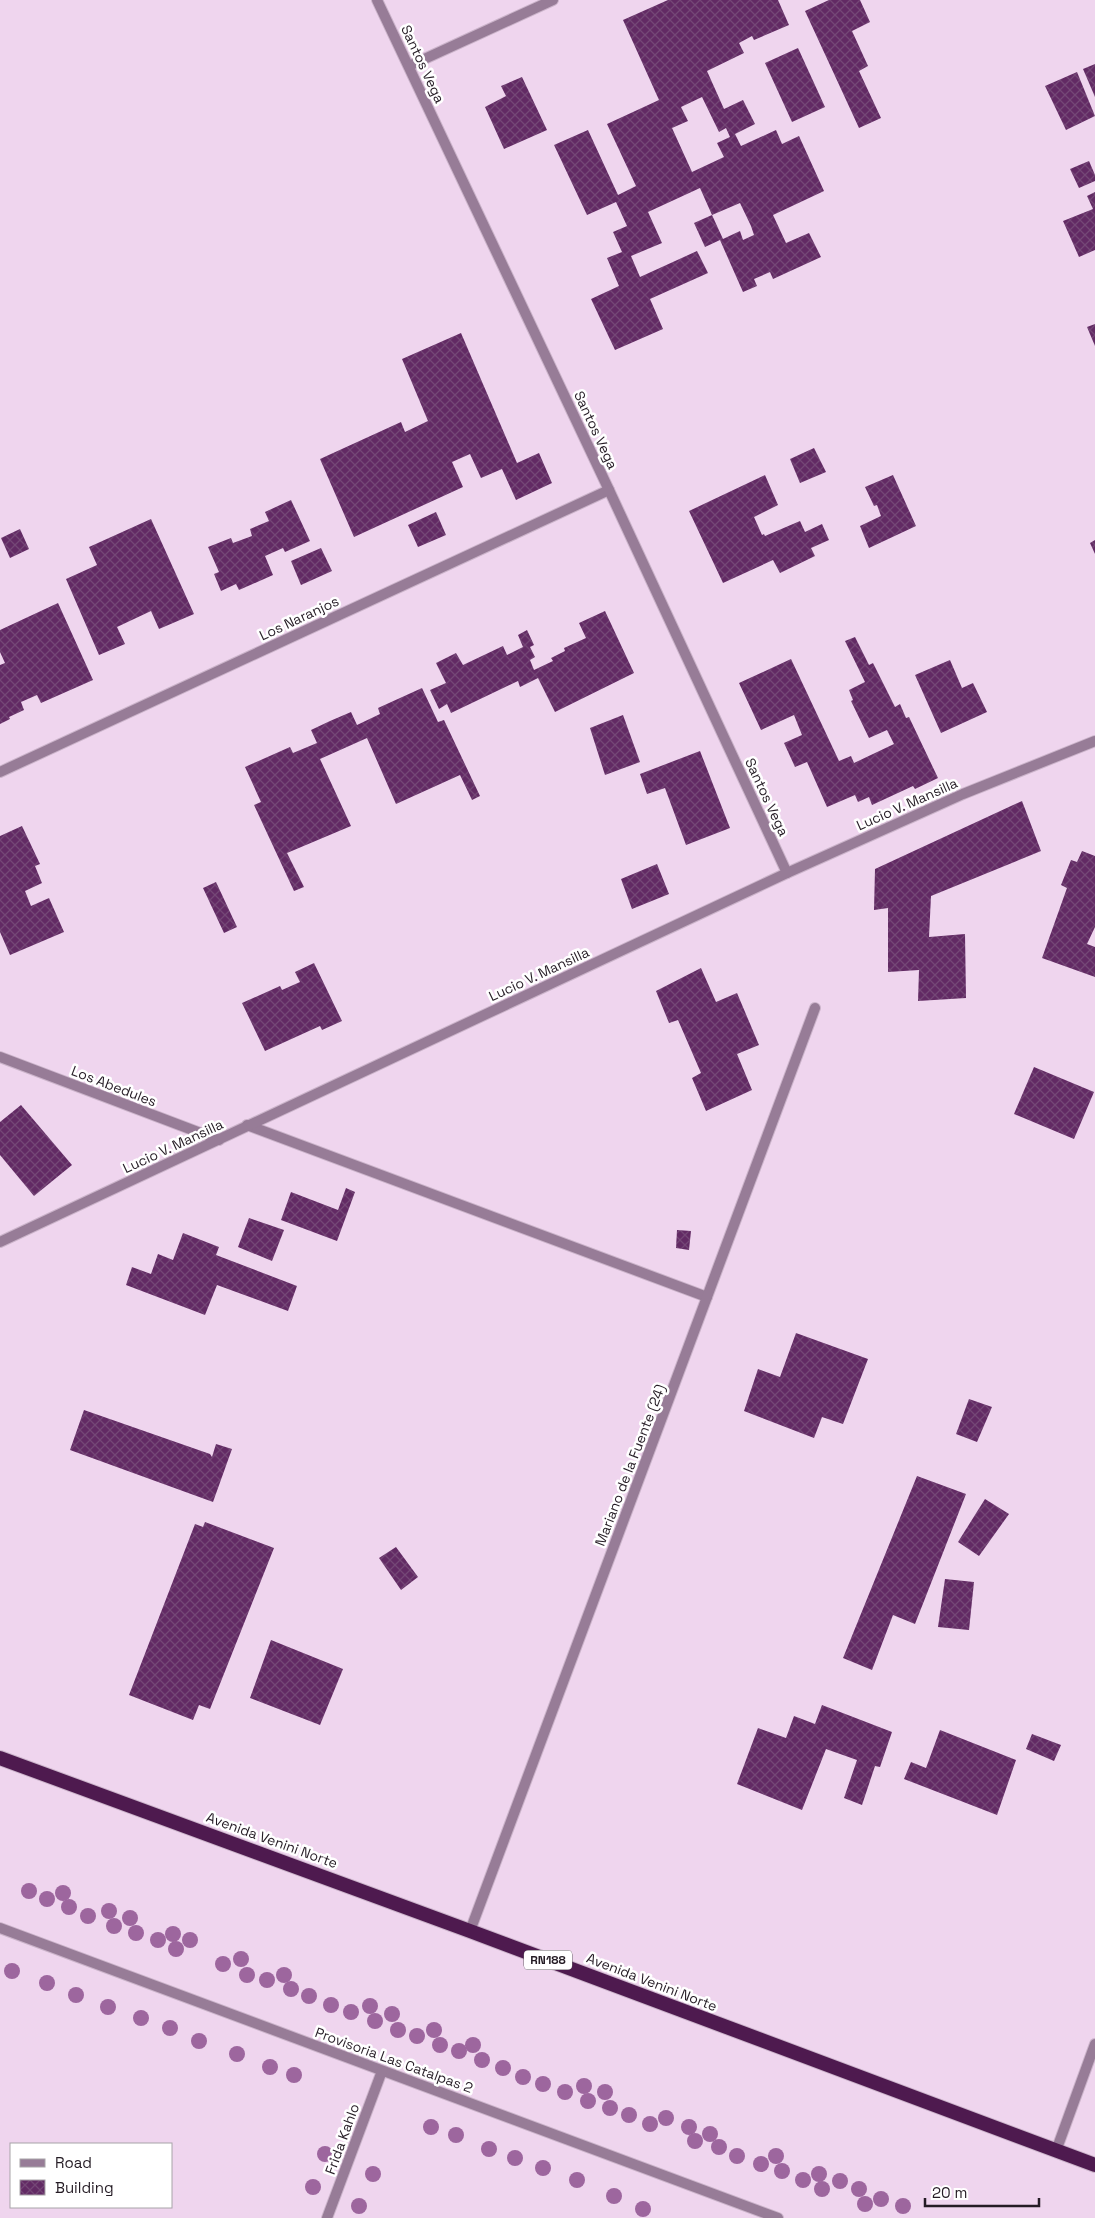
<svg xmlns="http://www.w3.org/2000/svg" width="1095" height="2218" font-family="'Space Grotesk',sans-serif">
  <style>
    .building { fill: url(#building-cross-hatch); fill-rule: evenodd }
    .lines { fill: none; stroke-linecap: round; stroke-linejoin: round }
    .service-casing { stroke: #cbb4ca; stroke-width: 12 }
    .minor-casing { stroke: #cbb4ca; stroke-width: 12 }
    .trunk-casing { stroke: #cbb4ca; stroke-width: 16 }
    .service { stroke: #977c97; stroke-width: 10 }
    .minor { stroke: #977c97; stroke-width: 10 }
    .trunk { stroke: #4e1a4f; stroke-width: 14 }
    .tree { fill: #9d669e }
    .labels { text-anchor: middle; stroke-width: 5; stroke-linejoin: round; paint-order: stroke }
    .shield { fill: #fff; stroke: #666066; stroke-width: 1 }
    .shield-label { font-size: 12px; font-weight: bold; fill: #251c25 }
    .street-label { font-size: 14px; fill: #251c25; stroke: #fff }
  </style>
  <defs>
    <pattern id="building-cross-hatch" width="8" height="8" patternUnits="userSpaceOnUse" patternTransform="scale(1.25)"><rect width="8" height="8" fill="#622a64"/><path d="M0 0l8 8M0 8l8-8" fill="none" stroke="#744776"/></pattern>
  </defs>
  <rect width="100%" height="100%" fill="#efd5ee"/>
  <g class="building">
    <path d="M 668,0 L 778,0 L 789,25 L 754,40 L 752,36 L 739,43 L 744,53 L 707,71 L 724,109 L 743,100 L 755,124 L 735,134 L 741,146 L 776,130 L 782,144 L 799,136 L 824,191 L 773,215 L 786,243 L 809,233 L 821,257 L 773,279 L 770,272 L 754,279 L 757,286 L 743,292 L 720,240 L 705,247 L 694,223 L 712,215 L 723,239 L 740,231 L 743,240 L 754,235 L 751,226 L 740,203 L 712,215 L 700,188 L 648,212 L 662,243 L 631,256 L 640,277 L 697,251 L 708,273 L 650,299 L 663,329 L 615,350 L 591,299 L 619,286 L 607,258 L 622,252 L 613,232 L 627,226 L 616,202 L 587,215 L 554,145 L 588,130 L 618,195 L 636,186 L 607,124 L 659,100 L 623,20 ZM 702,97 L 719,132 L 726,128 L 730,137 L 717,143 L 724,157 L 692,172 L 672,128 L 688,121 L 681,107 Z"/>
    <path d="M 829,0 L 860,0 L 870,22 L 852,31 L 868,66 L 859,71 L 881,118 L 859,128 L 805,11 Z"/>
    <path d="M 798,48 L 825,107 L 792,122 L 765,63 Z"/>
    <path d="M 1095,64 L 1095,97 L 1083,69 Z"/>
    <path d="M 1077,72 L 1095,116 L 1066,130 L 1045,86 Z"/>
    <path d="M 522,77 L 547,130 L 504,149 L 485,107 L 506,96 L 501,86 Z"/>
    <path d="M 1089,161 L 1095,175 L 1095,181 L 1079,188 L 1070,169 Z"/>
    <path d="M 1095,192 L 1095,250 L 1079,257 L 1063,221 L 1093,209 L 1087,196 Z"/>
    <path d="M 1095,324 L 1095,346 L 1087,327 Z"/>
    <path d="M 461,333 L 517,463 L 539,453 L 552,483 L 516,500 L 502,469 L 481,478 L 470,454 L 452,462 L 463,487 L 354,537 L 320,459 L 401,422 L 405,432 L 428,421 L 402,359 Z"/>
    <path d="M 814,448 L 826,472 L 800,483 L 790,459 Z"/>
    <path d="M 765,475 L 778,505 L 754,517 L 762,535 L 764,534 L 765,536 L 800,521 L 805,532 L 822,524 L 829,540 L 811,548 L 815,556 L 780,573 L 773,560 L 723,583 L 689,511 Z"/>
    <path d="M 893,475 L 916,526 L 869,548 L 860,526 L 881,516 L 877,505 L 874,506 L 865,487 Z"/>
    <path d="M 291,500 L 310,541 L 285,552 L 283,548 L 265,556 L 273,575 L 239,590 L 236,584 L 221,591 L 214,574 L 219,572 L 208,547 L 231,538 L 233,543 L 252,536 L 250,529 L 269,521 L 265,512 Z"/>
    <path d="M 436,512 L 446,535 L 418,547 L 408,525 Z"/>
    <path d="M 151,519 L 194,614 L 159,629 L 151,611 L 117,627 L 125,644 L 99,655 L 66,579 L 97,565 L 89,547 Z"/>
    <path d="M 20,529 L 29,549 L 10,558 L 1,538 Z"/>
    <path d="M 1095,540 L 1095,554 L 1090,543 Z"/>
    <path d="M 321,548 L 332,571 L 301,585 L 291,561 Z"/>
    <path d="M 58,603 L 93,680 L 41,703 L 37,695 L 21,702 L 24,710 L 9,717 L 10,719 L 0,724 L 0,665 L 5,663 L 0,652 L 0,630 Z"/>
    <path d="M 605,611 L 634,673 L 555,712 L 538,678 L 520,687 L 518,681 L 451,713 L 447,704 L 439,709 L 430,690 L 446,683 L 436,663 L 456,653 L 463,665 L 503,646 L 507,655 L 523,647 L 518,635 L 527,630 L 534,645 L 530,647 L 535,657 L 530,660 L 534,670 L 553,661 L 551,658 L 565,651 L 564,648 L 586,638 L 579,623 Z"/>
    <path d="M 855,637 L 869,665 L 873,663 L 895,707 L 900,704 L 906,718 L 909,717 L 938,778 L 915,789 L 913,786 L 872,805 L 869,797 L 858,802 L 855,795 L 827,807 L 807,762 L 795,767 L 784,743 L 802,735 L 794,715 L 761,730 L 739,683 L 791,659 L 839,761 L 851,756 L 854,763 L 894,744 L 887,730 L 869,738 L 851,701 L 853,700 L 849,690 L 865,682 L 845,641 Z"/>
    <path d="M 950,660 L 962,688 L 973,683 L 987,712 L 941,733 L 915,675 Z"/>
    <path d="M 422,688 L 438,722 L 444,720 L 480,796 L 472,800 L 460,775 L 396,804 L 367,738 L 320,759 L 351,826 L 287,853 L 304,887 L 294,891 L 254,805 L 261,802 L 245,767 L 290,747 L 293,753 L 317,743 L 311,730 L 330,721 L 351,712 L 357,725 L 380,714 L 378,708 Z"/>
    <path d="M 623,715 L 640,762 L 605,775 L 590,728 Z"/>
    <path d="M 700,751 L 730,828 L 686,845 L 665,788 L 647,794 L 640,774 Z"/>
    <path d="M 1022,801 L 1041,851 L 931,896 L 929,937 L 965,934 L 966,998 L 918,1001 L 919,970 L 888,972 L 888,908 L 874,910 L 875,869 Z"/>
    <path d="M 22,826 L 40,864 L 35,866 L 42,883 L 25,891 L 31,906 L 49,898 L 64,932 L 10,955 L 0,932 L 0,836 Z"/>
    <path d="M 1082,851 L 1095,856 L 1095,927 L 1087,944 L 1095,947 L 1095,977 L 1042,958 L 1067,888 L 1061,885 L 1071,860 L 1077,862 Z"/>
    <path d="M 657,864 L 669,894 L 632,909 L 621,879 Z"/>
    <path d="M 216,882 L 237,927 L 224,933 L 203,888 Z"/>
    <path d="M 314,963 L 342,1021 L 322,1030 L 320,1026 L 265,1051 L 242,1003 L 280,986 L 282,990 L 300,982 L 295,972 Z"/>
    <path d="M 701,968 L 716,1002 L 737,993 L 759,1045 L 737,1054 L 752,1090 L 706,1111 L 692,1078 L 701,1073 L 678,1020 L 669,1023 L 656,991 Z"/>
    <path d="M 1034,1067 L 1094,1092 L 1074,1139 L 1014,1114 Z"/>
    <path d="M 21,1105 L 72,1165 L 34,1196 L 0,1155 L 0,1122 Z"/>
    <path d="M 346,1188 L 355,1192 L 337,1241 L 281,1220 L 291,1192 L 338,1210 Z"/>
    <path d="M 249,1218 L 284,1230 L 272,1261 L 238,1247 Z"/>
    <path d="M 677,1230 L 691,1231 L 689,1250 L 676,1248 Z"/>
    <path d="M 183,1233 L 219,1247 L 216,1255 L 297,1286 L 288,1311 L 217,1285 L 205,1315 L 126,1285 L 132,1267 L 151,1274 L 158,1254 L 173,1260 Z"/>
    <path d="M 796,1333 L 868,1359 L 843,1424 L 822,1417 L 814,1438 L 744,1411 L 758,1369 L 780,1377 Z"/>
    <path d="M 969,1399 L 992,1407 L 977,1442 L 956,1434 Z"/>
    <path d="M 84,1410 L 210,1454 L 212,1457 L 216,1444 L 232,1449 L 213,1502 L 70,1450 Z"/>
    <path d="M 917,1476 L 966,1494 L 915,1624 L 893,1615 L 872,1670 L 843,1658 Z"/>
    <path d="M 985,1499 L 1009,1514 L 979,1556 L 958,1542 Z"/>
    <path d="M 205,1522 L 274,1548 L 210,1709 L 199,1705 L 193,1720 L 129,1695 L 195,1524 L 203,1527 Z"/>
    <path d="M 396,1547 L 418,1577 L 401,1590 L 379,1558 Z"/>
    <path d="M 945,1579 L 974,1582 L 969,1630 L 938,1627 Z"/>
    <path d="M 271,1640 L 343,1669 L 320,1725 L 250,1698 Z"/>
    <path d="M 822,1705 L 892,1732 L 880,1767 L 875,1766 L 862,1805 L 844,1798 L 857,1760 L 826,1749 L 802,1810 L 737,1784 L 758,1728 L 786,1738 L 794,1716 L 815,1724 Z"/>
    <path d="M 940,1730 L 1016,1760 L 997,1815 L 904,1779 L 911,1762 L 926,1768 Z"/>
    <path d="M 1032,1734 L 1061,1745 L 1054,1761 L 1026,1749 Z"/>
  </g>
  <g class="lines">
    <g class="service-casing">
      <path id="service" d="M 247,1125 L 707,1297"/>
    </g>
    <g class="minor-casing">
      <g id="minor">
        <path d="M 377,0 L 609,490 L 787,873"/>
        <path d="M 409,66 L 553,0"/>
        <path d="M 0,772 L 609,490"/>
        <path d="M 0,1057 L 219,1140"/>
        <path d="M 0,1242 L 787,873 L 963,794 L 1095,741"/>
        <path d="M 0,1928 L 778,2218"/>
        <path d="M 470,1931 L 815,1008"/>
        <path d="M 1056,2151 L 1095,2044"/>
        <path d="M 327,2218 L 382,2071"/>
      </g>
    </g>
    <g class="trunk-casing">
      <path id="trunk" d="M 0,1758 L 470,1931 L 1095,2165"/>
    </g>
    <use href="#service" class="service"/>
    <use href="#minor" class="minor"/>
    <use href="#trunk" class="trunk"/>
  </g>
  <g class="tree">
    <circle cx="29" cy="1891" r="8"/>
    <circle cx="63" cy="1893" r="8"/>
    <circle cx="47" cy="1899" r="8"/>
    <circle cx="69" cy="1907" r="8"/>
    <circle cx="109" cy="1911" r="8"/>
    <circle cx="88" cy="1916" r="8"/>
    <circle cx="130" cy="1918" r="8"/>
    <circle cx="114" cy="1926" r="8"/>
    <circle cx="136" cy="1933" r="8"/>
    <circle cx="173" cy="1934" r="8"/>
    <circle cx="158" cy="1940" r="8"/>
    <circle cx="190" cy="1940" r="8"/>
    <circle cx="176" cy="1949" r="8"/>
    <circle cx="241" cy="1959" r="8"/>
    <circle cx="223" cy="1964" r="8"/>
    <circle cx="12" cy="1971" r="8"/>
    <circle cx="247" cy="1975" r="8"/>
    <circle cx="284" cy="1975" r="8"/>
    <circle cx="267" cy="1980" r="8"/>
    <circle cx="47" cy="1983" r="8"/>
    <circle cx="291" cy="1989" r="8"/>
    <circle cx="76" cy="1995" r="8"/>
    <circle cx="309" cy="1996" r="8"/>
    <circle cx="331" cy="2005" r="8"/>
    <circle cx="370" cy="2006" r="8"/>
    <circle cx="108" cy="2007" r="8"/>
    <circle cx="351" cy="2012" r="8"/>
    <circle cx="392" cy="2014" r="8"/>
    <circle cx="141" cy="2018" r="8"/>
    <circle cx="375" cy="2021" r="8"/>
    <circle cx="170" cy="2028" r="8"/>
    <circle cx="398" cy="2030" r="8"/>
    <circle cx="434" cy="2030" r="8"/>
    <circle cx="417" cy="2036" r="8"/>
    <circle cx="199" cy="2041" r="8"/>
    <circle cx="440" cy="2045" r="8"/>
    <circle cx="473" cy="2045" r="8"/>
    <circle cx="459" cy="2051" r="8"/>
    <circle cx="237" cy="2054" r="8"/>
    <circle cx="482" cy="2060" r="8"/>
    <circle cx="270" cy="2067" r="8"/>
    <circle cx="503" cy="2068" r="8"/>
    <circle cx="294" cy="2075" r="8"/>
    <circle cx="523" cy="2077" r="8"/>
    <circle cx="543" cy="2084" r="8"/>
    <circle cx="584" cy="2086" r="8"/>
    <circle cx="565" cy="2092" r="8"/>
    <circle cx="605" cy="2092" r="8"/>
    <circle cx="588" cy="2101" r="8"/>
    <circle cx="610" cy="2108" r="8"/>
    <circle cx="629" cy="2115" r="8"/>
    <circle cx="666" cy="2118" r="8"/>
    <circle cx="650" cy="2124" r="8"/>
    <circle cx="431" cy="2127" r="8"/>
    <circle cx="689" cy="2127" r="8"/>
    <circle cx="710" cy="2134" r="8"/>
    <circle cx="456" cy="2135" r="8"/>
    <circle cx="695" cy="2141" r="8"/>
    <circle cx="719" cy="2147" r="8"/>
    <circle cx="489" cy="2149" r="8"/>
    <circle cx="325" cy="2154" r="8"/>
    <circle cx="737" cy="2156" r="8"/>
    <circle cx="776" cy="2156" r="8"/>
    <circle cx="515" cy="2158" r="8"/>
    <circle cx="761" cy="2164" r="8"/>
    <circle cx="543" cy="2168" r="8"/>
    <circle cx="782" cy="2171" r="8"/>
    <circle cx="373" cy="2174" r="8"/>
    <circle cx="819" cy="2174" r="8"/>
    <circle cx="577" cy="2180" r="8"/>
    <circle cx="803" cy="2180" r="8"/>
    <circle cx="840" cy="2181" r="8"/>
    <circle cx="313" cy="2187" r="8"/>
    <circle cx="822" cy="2189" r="8"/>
    <circle cx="859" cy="2189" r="8"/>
    <circle cx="614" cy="2196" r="8"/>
    <circle cx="881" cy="2199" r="8"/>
    <circle cx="865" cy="2204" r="8"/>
    <circle cx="359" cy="2206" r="8"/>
    <circle cx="903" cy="2206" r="8"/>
    <circle cx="643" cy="2209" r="8"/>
  </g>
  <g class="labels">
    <rect class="shield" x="524" y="1950.5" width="48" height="19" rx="4"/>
    <g class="shield-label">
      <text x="548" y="1964">RN188</text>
    </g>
    <g class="street-label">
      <text transform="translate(423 64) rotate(65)" y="5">Santos Vega</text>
      <text transform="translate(596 430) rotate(65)" y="5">Santos Vega</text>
      <text transform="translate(299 618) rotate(-25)" y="5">Los Naranjos</text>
      <text transform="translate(767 797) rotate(65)" y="5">Santos Vega</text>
      <text transform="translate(907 804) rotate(-24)" y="5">Lucio V. Mansilla</text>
      <text transform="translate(539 974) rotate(-25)" y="5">Lucio V. Mansilla</text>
      <text transform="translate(114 1086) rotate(21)" y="5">Los Abedules</text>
      <text transform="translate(173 1146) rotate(-25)" y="5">Lucio V. Mansilla</text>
      <text transform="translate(630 1465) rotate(-69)" y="5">Mariano de la Fuente (24)</text>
      <text transform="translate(272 1840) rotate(20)" y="5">Avenida Venini Norte</text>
      <text transform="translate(652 1982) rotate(21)" y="5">Avenida Venini Norte</text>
      <text transform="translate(394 2060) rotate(20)" y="5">Provisoria Las Catalpas 2</text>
      <text transform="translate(342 2139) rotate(-70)" y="5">Frida Kahlo</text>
    </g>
  </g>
  <rect x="10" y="2143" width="162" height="65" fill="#ffffff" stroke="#a8a4a8"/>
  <rect x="20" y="2159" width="25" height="8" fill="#977c97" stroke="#a8a4a8"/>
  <text x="55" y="2168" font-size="15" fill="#251c25">Road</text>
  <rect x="20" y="2180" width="25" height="15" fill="url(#building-cross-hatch)" stroke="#a8a4a8"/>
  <text x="55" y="2193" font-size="15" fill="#251c25">Building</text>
  <path d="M925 2198v8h114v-8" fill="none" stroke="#251c25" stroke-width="2.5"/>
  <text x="932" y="2198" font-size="15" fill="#251c25" stroke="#ffffff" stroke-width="4" paint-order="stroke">20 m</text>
</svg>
